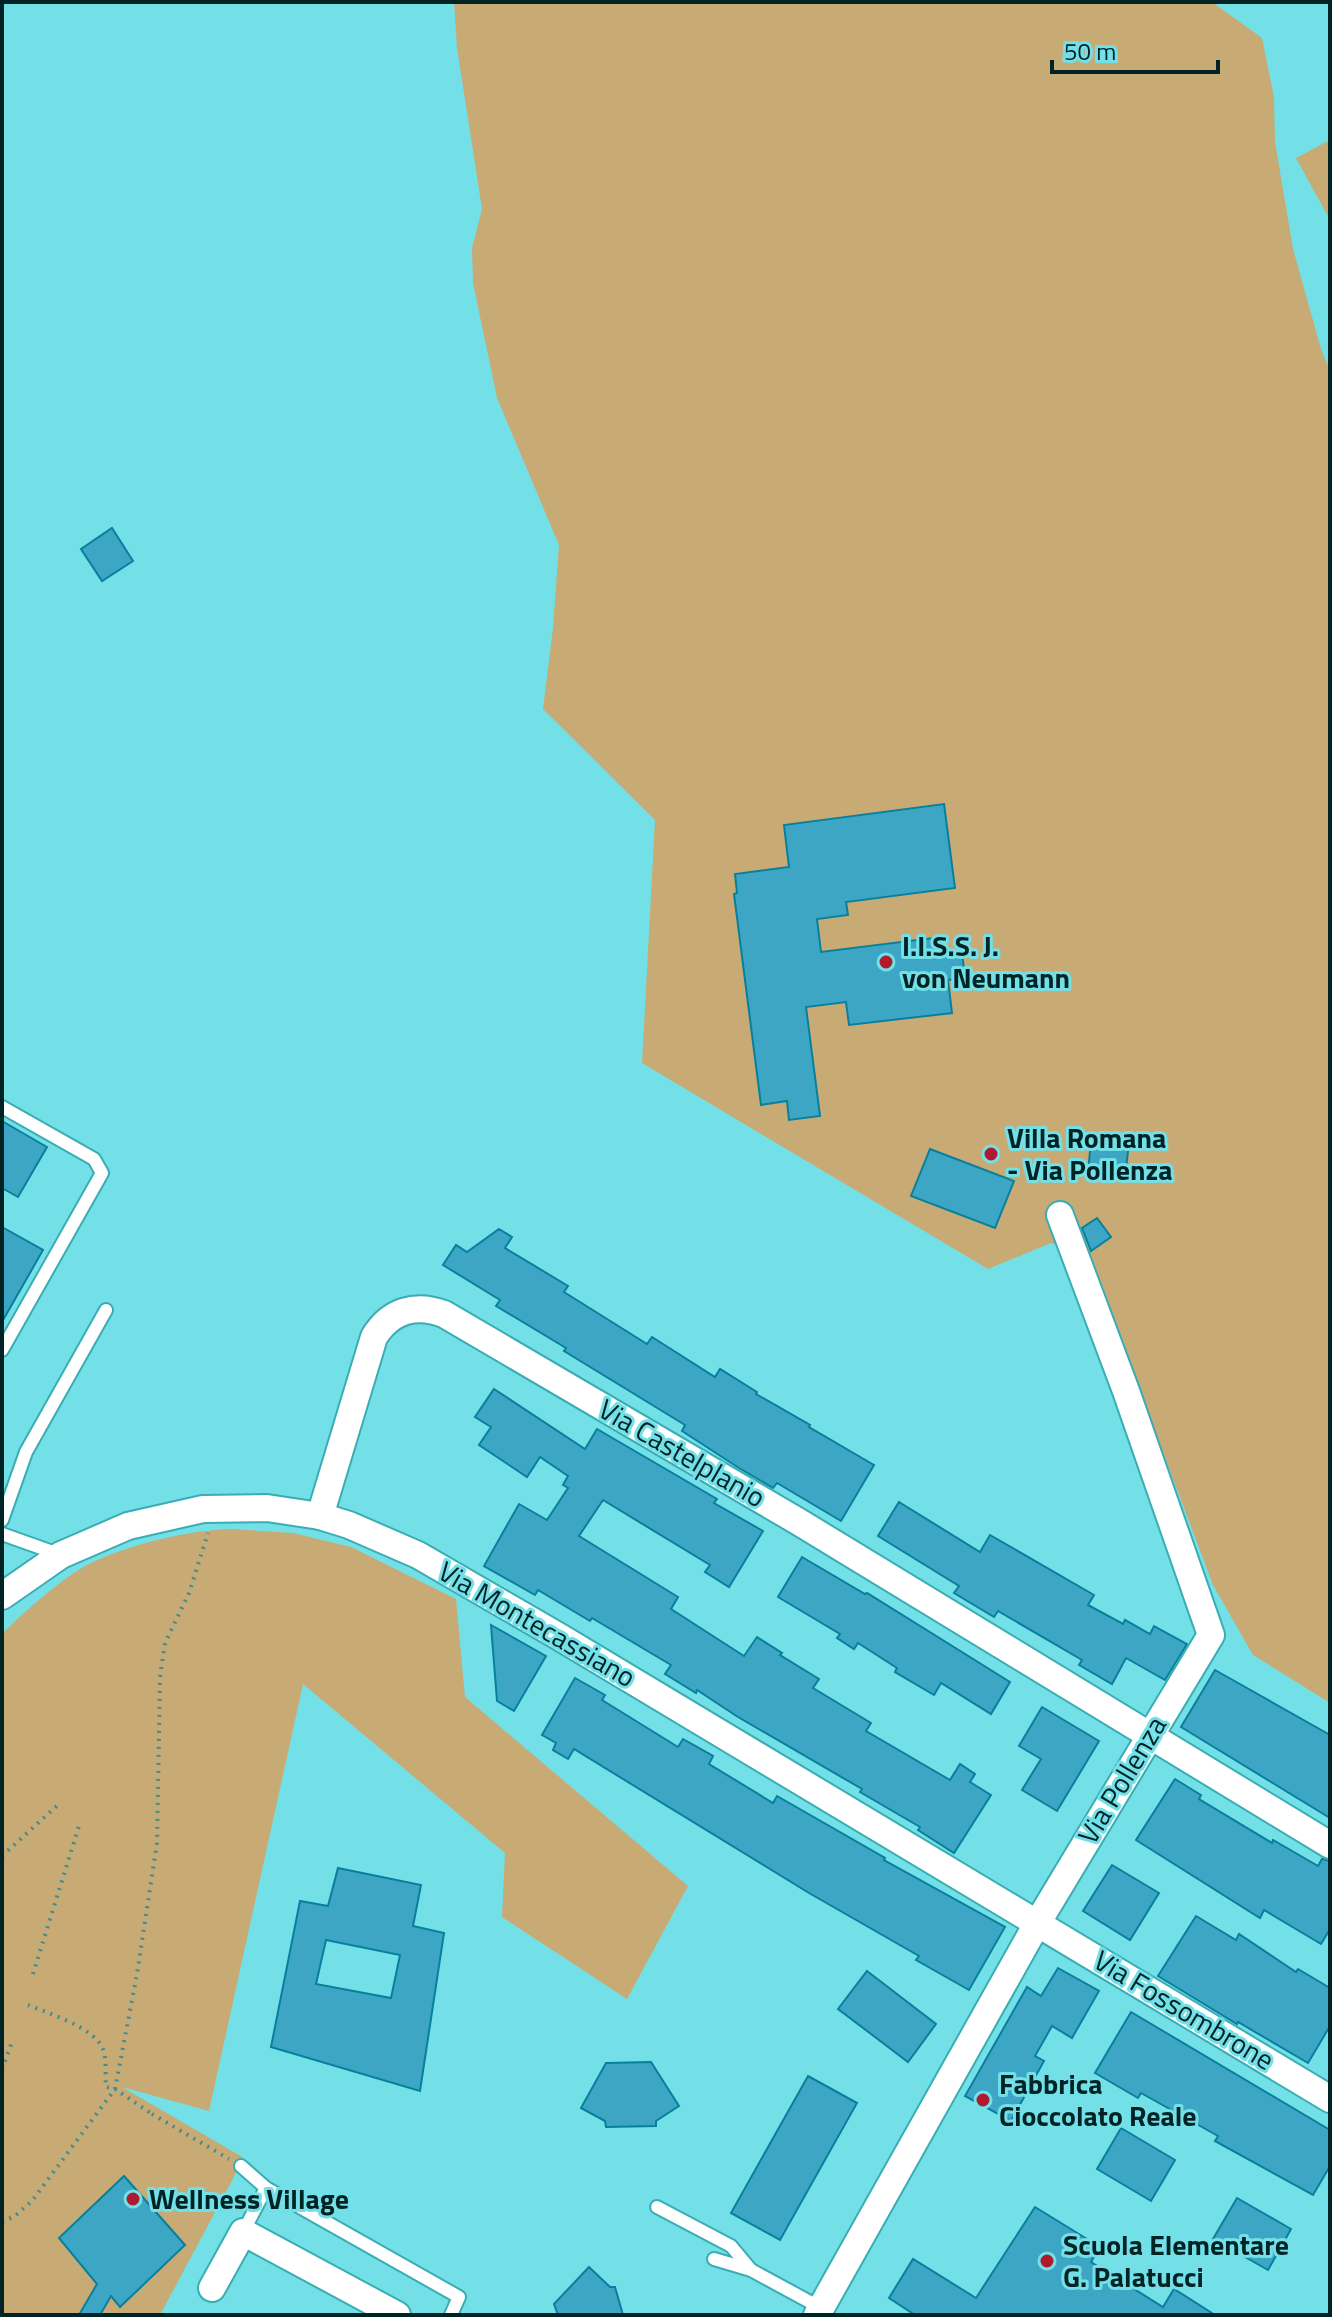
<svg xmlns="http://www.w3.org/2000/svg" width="1332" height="2317" font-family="'Titillium Web',sans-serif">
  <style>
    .green { fill: #c8aa74 }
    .building { fill: #3ea6c5; stroke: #07809d; stroke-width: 2; fill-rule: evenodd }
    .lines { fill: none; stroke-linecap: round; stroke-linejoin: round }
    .lane-casing { stroke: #3aadb4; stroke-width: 16 }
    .street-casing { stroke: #3aadb4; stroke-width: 30 }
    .path { stroke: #408c91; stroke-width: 4; stroke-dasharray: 2 6; stroke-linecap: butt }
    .lane { stroke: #fff; stroke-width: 12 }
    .street { stroke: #fff; stroke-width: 26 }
    .poi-dot { fill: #ae1a2e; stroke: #73e0e8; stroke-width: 3 }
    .labels { text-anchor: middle; stroke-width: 6; stroke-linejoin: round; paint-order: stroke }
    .poi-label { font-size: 28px; font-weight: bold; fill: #002325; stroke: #73e0e8; text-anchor: start }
    .street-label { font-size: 28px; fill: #002325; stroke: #73e0e8 }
  </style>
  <rect width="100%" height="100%" fill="#73e0e8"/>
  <g class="green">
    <path d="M 454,2 L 1212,2 L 1262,38 L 1274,97 L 1275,142 L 1293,249 L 1321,349 L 1330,371 L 1330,1703 L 1253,1655 L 1213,1585 L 1089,1256 L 1051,1243 L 988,1269 L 642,1063 L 655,820 L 543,709 L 553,628 L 559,545 L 497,398 L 473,283 L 472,248 L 482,209 L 457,48 Z"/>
    <path d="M 1330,140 L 1330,220 L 1296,158 Z"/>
    <path d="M 233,1529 L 293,1533 L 351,1547 L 456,1599 L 465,1697 L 688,1886 L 627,1999 L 502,1917 L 505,1853 L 303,1684 L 209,2111 L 122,2087 L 244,2158 L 160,2315 L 2,2315 L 2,1634 C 22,1614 64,1576 89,1564 C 130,1544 188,1530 233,1529 Z"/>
  </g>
  <g class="building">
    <path d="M 112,528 L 133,561 L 102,581 L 81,549 Z"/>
    <path d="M 944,804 L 955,888 L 846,902 L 848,915 L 817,919 L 821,952 L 941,937 L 943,954 L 962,952 L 965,978 L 948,980 L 952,1013 L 849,1025 L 846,1002 L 806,1007 L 820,1116 L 789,1120 L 787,1101 L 761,1105 L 734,894 L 737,893 L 735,874 L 789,867 L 784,825 Z"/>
    <path d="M 2,1121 L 47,1147 L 18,1197 L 2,1188 Z"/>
    <path d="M 1091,1140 L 1129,1143 L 1125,1177 L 1088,1173 Z"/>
    <path d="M 930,1149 L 1014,1181 L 995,1228 L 911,1196 Z"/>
    <path d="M 1097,1218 L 1111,1237 L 1091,1251 L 1082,1228 Z"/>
    <path d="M 2,1227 L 43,1250 L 2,1322 Z"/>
    <path d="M 499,1229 L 512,1237 L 505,1248 L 568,1286 L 564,1292 L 647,1344 L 652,1337 L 715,1377 L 720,1369 L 757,1392 L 756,1394 L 810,1425 L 809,1427 L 874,1465 L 841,1521 L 777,1483 L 773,1488 L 739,1468 L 682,1431 L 685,1425 L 564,1351 L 566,1348 L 496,1306 L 500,1300 L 443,1265 L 456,1245 L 467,1252 Z"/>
    <path d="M 494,1389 L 585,1449 L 597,1429 L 717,1499 L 714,1503 L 763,1531 L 729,1587 L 705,1572 L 710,1565 L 603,1500 L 579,1536 L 678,1597 L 671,1609 L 744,1656 L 757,1637 L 782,1653 L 780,1655 L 819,1679 L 813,1688 L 871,1723 L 866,1731 L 950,1780 L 960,1764 L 975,1774 L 970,1782 L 991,1795 L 954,1853 L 918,1830 L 920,1827 L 860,1792 L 862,1789 L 738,1717 L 697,1690 L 696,1693 L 665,1674 L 671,1665 L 592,1618 L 590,1621 L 538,1590 L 535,1595 L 484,1566 L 519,1504 L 547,1520 L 568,1488 L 563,1485 L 568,1476 L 540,1457 L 527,1477 L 479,1445 L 491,1427 L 475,1417 Z"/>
    <path d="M 899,1502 L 980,1552 L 990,1535 L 1094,1595 L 1088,1605 L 1123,1624 L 1125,1620 L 1150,1634 L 1154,1626 L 1187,1644 L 1165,1680 L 1126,1658 L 1112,1684 L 1079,1665 L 1082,1660 L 998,1611 L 994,1617 L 954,1593 L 959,1586 L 878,1536 Z"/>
    <path d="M 802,1557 L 865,1594 L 867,1593 L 1010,1682 L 991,1714 L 941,1683 L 934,1695 L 895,1672 L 897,1668 L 858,1643 L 854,1649 L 837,1638 L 840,1634 L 778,1597 Z"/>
    <path d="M 491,1625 L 546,1656 L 514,1711 L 497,1701 Z"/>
    <path d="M 1215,1670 L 1330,1735 L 1330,1818 L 1181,1727 Z"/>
    <path d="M 575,1678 L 605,1695 L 602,1700 L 678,1747 L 683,1739 L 713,1756 L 709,1764 L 773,1803 L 777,1796 L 885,1858 L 884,1860 L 1005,1927 L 969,1990 L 916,1960 L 919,1956 L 809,1893 L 574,1749 L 568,1759 L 553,1750 L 556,1743 L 542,1735 Z"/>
    <path d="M 1042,1707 L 1099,1741 L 1057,1811 L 1022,1790 L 1041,1759 L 1019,1746 Z"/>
    <path d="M 1175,1779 L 1201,1795 L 1199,1799 L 1272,1843 L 1273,1840 L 1318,1866 L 1322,1859 L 1330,1861 L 1330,1929 L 1321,1944 L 1264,1910 L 1260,1918 L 1136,1840 Z"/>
    <path d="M 1112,1865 L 1159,1893 L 1130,1940 L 1083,1911 Z"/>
    <path d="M 338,1868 L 421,1885 L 413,1926 L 444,1933 L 420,2091 L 271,2047 L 300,1901 L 328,1906 ZM 326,1940 L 400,1955 L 391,1998 L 316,1984 Z"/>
    <path d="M 1196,1916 L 1236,1940 L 1239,1934 L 1296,1972 L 1298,1969 L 1330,1988 L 1330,2026 L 1308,2063 L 1238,2022 L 1237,2024 L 1158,1976 Z"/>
    <path d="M 1058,1968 L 1099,1991 L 1072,2038 L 1052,2026 L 1035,2056 L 1044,2061 L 1011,2121 L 965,2096 L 1027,1987 L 1041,1996 Z"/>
    <path d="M 867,1971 L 936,2024 L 908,2062 L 838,2009 Z"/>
    <path d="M 1131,2012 L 1330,2130 L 1330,2166 L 1313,2195 L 1215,2141 L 1218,2136 L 1141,2093 L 1138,2098 L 1095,2073 Z"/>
    <path d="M 651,2062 L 679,2106 L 656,2121 L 656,2126 L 606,2127 L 605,2121 L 581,2108 L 606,2063 Z"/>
    <path d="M 808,2076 L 857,2103 L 780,2240 L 731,2213 Z"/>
    <path d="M 1121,2128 L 1175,2160 L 1151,2201 L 1097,2169 Z"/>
    <path d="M 124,2176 L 185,2245 L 120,2307 L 111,2296 L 100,2315 L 79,2315 L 97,2284 L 59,2238 Z"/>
    <path d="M 1237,2198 L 1291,2229 L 1268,2270 L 1213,2239 Z"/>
    <path d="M 1035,2207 L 1100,2247 L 1091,2262 L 1163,2307 L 1174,2289 L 1215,2315 L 915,2315 L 889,2298 L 913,2259 L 976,2298 Z"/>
    <path d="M 589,2267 L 610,2287 L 615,2287 L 623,2315 L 558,2315 L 554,2304 Z"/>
  </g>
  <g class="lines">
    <g class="lane-casing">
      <g id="lane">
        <path d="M 2,1107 L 94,1159 L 102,1173 L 2,1350"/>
        <path d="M 2,1520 L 26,1452 L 106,1310"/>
        <path d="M 2,1534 L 61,1555"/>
        <path d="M 241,2166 L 266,2188 L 459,2297 L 451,2315"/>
        <path d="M 657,2207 L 731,2246 L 751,2270"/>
        <path d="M 243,2232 L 266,2188"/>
        <path d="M 714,2259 L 751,2270 L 821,2308"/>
      </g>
    </g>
    <g class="street-casing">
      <g id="street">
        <path d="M 320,1516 L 374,1337 C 390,1311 415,1303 444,1314 L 799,1522 L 1330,1845"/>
        <path d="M 2,1596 L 61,1555 L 128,1526 L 203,1509 L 267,1508 L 320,1516 L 349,1525 L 418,1555 L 558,1636 L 1330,2099"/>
        <path d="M 212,2288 L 243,2232 L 397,2315"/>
        <path d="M 817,2315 L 1038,1922 L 1211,1635 L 1126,1391 L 1060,1215"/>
      </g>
    </g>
    <g class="path">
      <path d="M 2,1856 L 60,1803"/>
      <path d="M 33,1974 L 79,1826"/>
      <path d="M 28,2005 C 48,2013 95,2028 103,2049 C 107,2060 105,2075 106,2087 L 115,2089 L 137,1974 L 157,1843 L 160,1677 L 165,1643 L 189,1593 L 208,1533"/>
      <path d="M 2,2069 L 12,2042"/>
      <path d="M 152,2114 L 229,2159"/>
      <path d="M 2,2222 L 15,2216 L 32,2201 L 115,2089 L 152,2114"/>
    </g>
    <use href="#lane" class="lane"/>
    <use href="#street" class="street"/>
  </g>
  <g class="poi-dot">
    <circle cx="886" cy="962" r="8"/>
    <circle cx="991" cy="1154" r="8"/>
    <circle cx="983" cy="2100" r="8"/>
    <circle cx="133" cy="2199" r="8"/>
    <circle cx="1047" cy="2261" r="8"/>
  </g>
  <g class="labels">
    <g class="poi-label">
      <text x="902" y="956">I.I.S.S. J.<tspan x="902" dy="32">von Neumann</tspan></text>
      <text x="1007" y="1148">Villa Romana<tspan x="1007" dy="32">- Via Pollenza</tspan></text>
      <text x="999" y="2094">Fabbrica<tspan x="999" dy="32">Cioccolato Reale</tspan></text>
      <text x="149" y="2209">Wellness Village</text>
      <text x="1063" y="2255">Scuola Elementare<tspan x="1063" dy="32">G. Palatucci</tspan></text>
    </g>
    <g class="street-label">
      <text transform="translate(682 1453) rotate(30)" y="10">Via Castelplanio</text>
      <text transform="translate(537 1624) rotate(30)" y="10">Via Montecassiano</text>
      <text transform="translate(1122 1780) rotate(-59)" y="10">Via Pollenza</text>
      <text transform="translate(1184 2010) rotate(31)" y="10">Via Fossombrone</text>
    </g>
  </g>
  <rect width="1332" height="2317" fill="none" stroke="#002325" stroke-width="8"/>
  <path d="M1052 60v12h166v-12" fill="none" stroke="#002325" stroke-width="4"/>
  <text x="1064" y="60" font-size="24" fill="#002325" stroke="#73e0e8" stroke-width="6" paint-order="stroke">50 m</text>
</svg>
